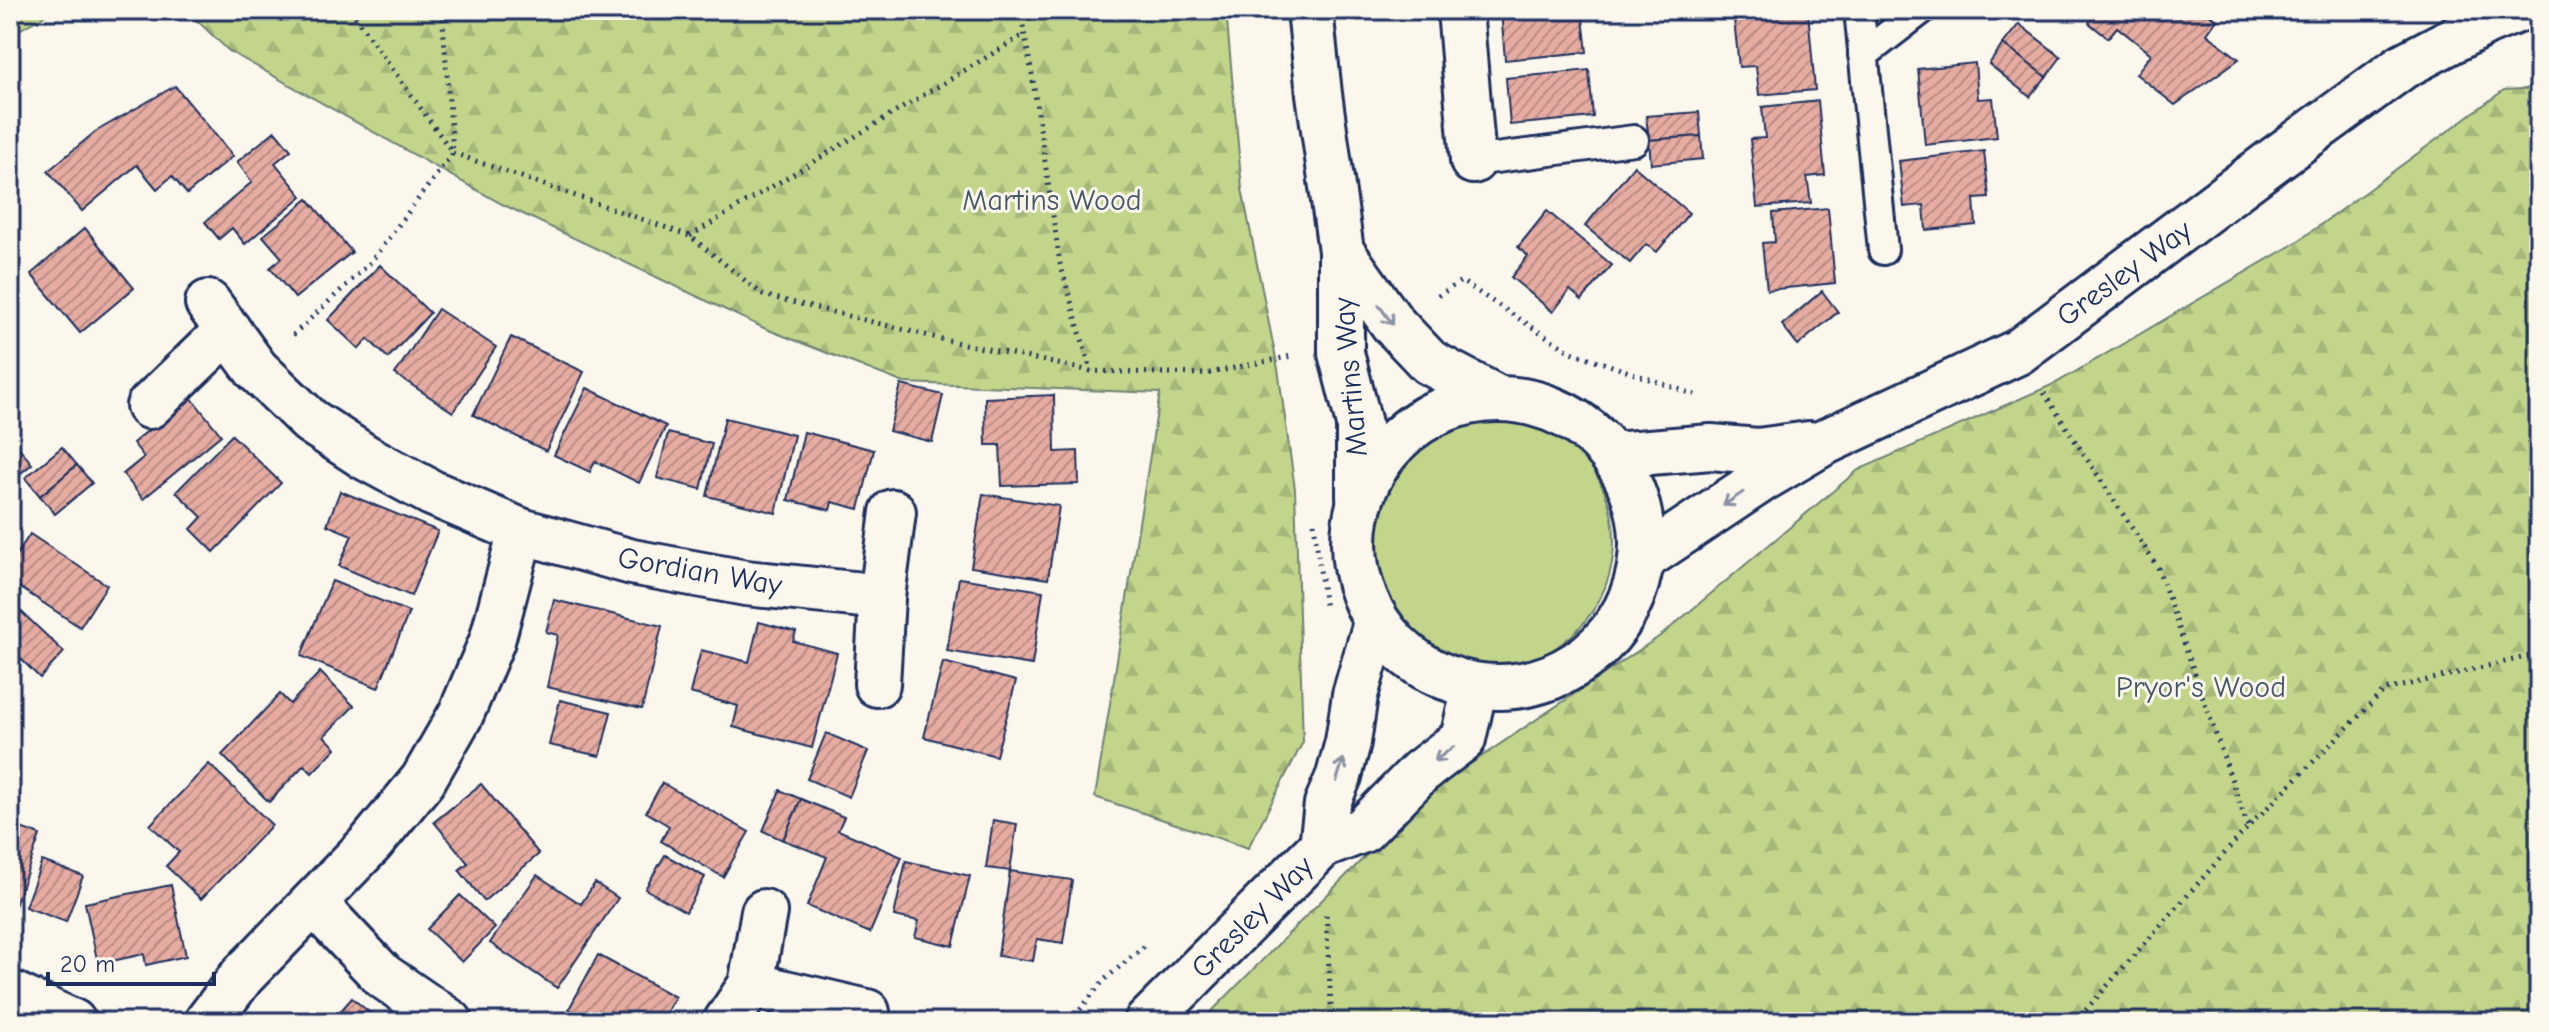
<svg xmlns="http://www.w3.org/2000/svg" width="2549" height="1032" font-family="'Comic Neue',sans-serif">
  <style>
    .green { fill: #c2d58a; stroke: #6e8274; stroke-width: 2 }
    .forest { fill: url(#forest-firs); stroke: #6e8274; stroke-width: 2 }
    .building { fill: url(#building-hatch); stroke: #1b2f5e; stroke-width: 2 }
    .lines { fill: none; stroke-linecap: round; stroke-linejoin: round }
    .lane-casing { stroke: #1b2f5e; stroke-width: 34 }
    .street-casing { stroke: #1b2f5e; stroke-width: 50 }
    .secondary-casing { stroke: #1b2f5e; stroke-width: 50 }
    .path { stroke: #1b2f5e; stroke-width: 5; stroke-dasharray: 2 6; stroke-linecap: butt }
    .lane { stroke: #fbf7ec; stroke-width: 28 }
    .street { stroke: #fbf7ec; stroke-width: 44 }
    .secondary { stroke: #fbf7ec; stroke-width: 44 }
    .oneway { stroke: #8b93a5 }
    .labels { text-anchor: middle; stroke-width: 6; stroke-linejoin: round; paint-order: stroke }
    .park-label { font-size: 30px; fill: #455869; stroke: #fbf7ec }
    .street-label { font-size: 30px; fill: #1b2f5e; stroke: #fbf7ec }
  </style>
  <defs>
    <pattern id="forest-firs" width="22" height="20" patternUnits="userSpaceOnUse" patternTransform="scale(2)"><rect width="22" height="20" fill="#c2d58a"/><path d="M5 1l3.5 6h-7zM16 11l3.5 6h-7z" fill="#a6b77a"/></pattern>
    <pattern id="building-hatch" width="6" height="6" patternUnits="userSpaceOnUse" patternTransform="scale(2)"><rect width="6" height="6" fill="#e6aca1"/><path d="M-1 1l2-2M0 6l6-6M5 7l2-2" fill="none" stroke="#ba8c86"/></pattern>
  </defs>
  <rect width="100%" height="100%" fill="#fbf7ec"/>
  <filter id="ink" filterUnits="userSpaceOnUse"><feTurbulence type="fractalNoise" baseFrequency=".0125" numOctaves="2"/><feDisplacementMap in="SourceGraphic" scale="16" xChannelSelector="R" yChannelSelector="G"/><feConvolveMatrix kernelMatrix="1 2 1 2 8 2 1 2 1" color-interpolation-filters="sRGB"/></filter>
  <g filter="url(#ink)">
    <circle class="green" cx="1485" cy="540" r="129"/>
    <g class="forest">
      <path d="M 10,10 L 54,10 L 21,29 Z"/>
      <path d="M 186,10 L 1226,10 L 1242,189 L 1278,369 L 1295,489 L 1303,742 L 1248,848 L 1095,797 L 1160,393 L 904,383 L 766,329 L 502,204 L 229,51 Z"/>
      <path d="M 2539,88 L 2539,1022 L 1201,1022 L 1429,792 L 1663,634 L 1858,470 L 2056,383 L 2297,242 L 2504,90 Z"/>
    </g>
    <g class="building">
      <path d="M 1582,10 L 1587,52 L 1505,60 L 1501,11 Z"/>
      <path d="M 1733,10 L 1786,10 L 1786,13 L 1808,11 L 1815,90 L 1759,95 L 1756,66 L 1739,67 Z"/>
      <path d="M 2098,10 L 2204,10 L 2217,20 L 2207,34 L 2239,59 L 2175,105 L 2136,74 L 2151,54 L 2117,27 L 2108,38 L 2089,23 Z"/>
      <path d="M 2019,24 L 2061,57 L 2046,77 L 2003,44 Z"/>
      <path d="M 2003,44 L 2046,77 L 2030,97 L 1989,64 Z"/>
      <path d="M 1975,63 L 1978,99 L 1993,98 L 1997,137 L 1925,145 L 1918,69 Z"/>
      <path d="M 1589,70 L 1593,117 L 1510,125 L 1506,78 Z"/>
      <path d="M 175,86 L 233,156 L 187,194 L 172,176 L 157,189 L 137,165 L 82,211 L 48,171 L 95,132 Z"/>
      <path d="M 1818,101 L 1825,175 L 1807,177 L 1811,203 L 1757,207 L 1750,139 L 1765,138 L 1762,107 Z"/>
      <path d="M 1699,112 L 1701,136 L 1649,140 L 1646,116 Z"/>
      <path d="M 275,131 L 291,150 L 275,163 L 302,196 L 245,244 L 232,228 L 219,239 L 205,222 L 252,182 L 237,162 Z"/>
      <path d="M 1701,136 L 1703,159 L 1651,164 L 1649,140 Z"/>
      <path d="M 1984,151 L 1989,198 L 1974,199 L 1976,225 L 1926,230 L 1924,205 L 1904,207 L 1899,161 Z"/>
      <path d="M 1634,166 L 1689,213 L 1657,252 L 1646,244 L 1630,263 L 1585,226 Z"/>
      <path d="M 308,199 L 352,252 L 295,298 L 270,268 L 282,258 L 263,236 Z"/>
      <path d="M 1828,208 L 1835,283 L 1767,290 L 1762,243 L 1775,242 L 1773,213 Z"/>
      <path d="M 1547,211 L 1612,265 L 1582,300 L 1570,290 L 1553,312 L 1511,277 L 1528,256 L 1518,247 Z"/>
      <path d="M 85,228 L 134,288 L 80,333 L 31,274 Z"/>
      <path d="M 380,265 L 430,313 L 388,358 L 368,339 L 359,349 L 328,320 Z"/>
      <path d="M 1822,291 L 1838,312 L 1798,345 L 1782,325 Z"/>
      <path d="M 438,309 L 496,347 L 453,412 L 395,374 Z"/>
      <path d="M 511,337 L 584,372 L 546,451 L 473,415 Z"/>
      <path d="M 901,385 L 943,395 L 932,442 L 889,431 Z"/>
      <path d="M 587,388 L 666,426 L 639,483 L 595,461 L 590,472 L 554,455 Z"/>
      <path d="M 1054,395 L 1055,452 L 1078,451 L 1079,484 L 1002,486 L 1000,445 L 986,445 L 985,398 Z"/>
      <path d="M 190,396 L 221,435 L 143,499 L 123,474 L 144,457 L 133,443 Z"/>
      <path d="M 725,418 L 794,435 L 776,513 L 707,496 Z"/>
      <path d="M 804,432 L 874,450 L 859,509 L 832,502 L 830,510 L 788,500 Z"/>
      <path d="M 668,433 L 712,444 L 701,489 L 657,478 Z"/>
      <path d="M 232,435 L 281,483 L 214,552 L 191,529 L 202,517 L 176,492 Z"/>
      <path d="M 10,436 L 32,464 L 10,482 Z"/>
      <path d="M 62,447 L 77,465 L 40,496 L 25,478 Z"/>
      <path d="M 77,465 L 92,483 L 55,514 L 40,496 Z"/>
      <path d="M 340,491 L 438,531 L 411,596 L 339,566 L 352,535 L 327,525 Z"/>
      <path d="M 983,494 L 1059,506 L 1048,579 L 971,567 Z"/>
      <path d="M 30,534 L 107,585 L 80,627 L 10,581 L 10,565 Z"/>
      <path d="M 959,578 L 1043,591 L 1032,665 L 947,651 Z"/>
      <path d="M 332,581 L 409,612 L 378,688 L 301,656 Z"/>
      <path d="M 554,600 L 662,626 L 642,709 L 547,687 L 558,635 L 546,632 Z"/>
      <path d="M 10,601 L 64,652 L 40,678 L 20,658 L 10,669 Z"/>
      <path d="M 759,622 L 796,632 L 793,641 L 837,653 L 812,748 L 733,727 L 738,706 L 690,693 L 701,650 L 749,662 Z"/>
      <path d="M 943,662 L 1016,681 L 996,756 L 924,737 Z"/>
      <path d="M 320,672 L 354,706 L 324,736 L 336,748 L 312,773 L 304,765 L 269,802 L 222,755 L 280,694 L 290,704 Z"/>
      <path d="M 560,700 L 611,712 L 600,756 L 549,745 Z"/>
      <path d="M 826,733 L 868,751 L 849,797 L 807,779 Z"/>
      <path d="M 209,764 L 272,825 L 201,899 L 166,866 L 179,852 L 150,825 Z"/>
      <path d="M 662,783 L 749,832 L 723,877 L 661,841 L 669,826 L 646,812 Z"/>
      <path d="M 481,784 L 539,854 L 484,901 L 459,870 L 468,863 L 434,822 Z"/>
      <path d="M 780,790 L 801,799 L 783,840 L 763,831 Z"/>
      <path d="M 801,799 L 844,817 L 838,830 L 902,857 L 870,933 L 807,906 L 827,857 L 783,840 Z"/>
      <path d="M 993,820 L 1017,824 L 1010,871 L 986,868 Z"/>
      <path d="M 10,824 L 40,835 L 15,906 L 10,904 Z"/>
      <path d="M 665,855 L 705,877 L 686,912 L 645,889 Z"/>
      <path d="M 42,861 L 83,876 L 66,922 L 25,907 Z"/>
      <path d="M 906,861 L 970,876 L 953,946 L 915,937 L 919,921 L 894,916 Z"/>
      <path d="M 1010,871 L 1072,880 L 1063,943 L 1037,939 L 1033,961 L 998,956 Z"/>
      <path d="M 537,875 L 581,904 L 595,883 L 618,898 L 557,988 L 490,943 Z"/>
      <path d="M 171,885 L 186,956 L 146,965 L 144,954 L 98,964 L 85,903 Z"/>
      <path d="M 460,895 L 495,928 L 462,962 L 427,929 Z"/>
      <path d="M 598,955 L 675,997 L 661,1022 L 591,1022 L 569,1009 Z"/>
      <path d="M 352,998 L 381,1022 L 331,1022 Z"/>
    </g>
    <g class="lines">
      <g class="lane-casing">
        <g id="lane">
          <path d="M 1859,10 L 1883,250"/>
          <path d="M 1863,55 L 1921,10"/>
          <path d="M 1473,161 L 1634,140"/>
        </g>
      </g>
      <g class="street-casing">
        <g id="street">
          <path d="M 1460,10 L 1473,161"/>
          <path d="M 208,303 L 256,369 L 310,421 L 365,457 L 432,493 L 521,531 L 632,562 L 746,583 L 882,597"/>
          <path d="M 149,406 L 228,330"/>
          <path d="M 877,684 L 882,597 L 893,512"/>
          <path d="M 314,903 L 383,976 L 450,1022"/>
          <path d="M 751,985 L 867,1012"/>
          <path d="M 10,993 L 73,1022"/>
          <path d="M 207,1022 L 242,976 L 371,843 L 423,780 L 461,714 L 492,641 L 521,531"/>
          <path d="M 726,1022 L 751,985 L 764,912"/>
        </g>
      </g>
      <g class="secondary-casing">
        <g id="secondary">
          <path d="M 1310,10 L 1319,94 L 1341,251 L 1341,353 L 1359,424 L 1359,497"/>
          <path d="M 1341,251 L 1393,324 L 1429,362 L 1497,398"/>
          <circle cx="1498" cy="543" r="144"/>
          <path d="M 1613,455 L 1711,447 L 1758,451 L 1809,444"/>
          <path d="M 1641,560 L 1764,478 L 1823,443 L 2018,352 L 2274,160 L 2403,66 L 2487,22 L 2517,10"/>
          <path d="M 1322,846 L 1327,804 L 1339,776 L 1348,742 L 1355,695 L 1376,623"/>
          <path d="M 1147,1022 L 1322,846 L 1363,830 L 1420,772 L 1463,739 L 1475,686"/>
        </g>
      </g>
      <g class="path">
        <path d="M 350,10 L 453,153 L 690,236 L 763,295 L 950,341 L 1091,371 L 1205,374 L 1292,356"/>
        <path d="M 1020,10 L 1032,74 L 1060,263 L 1091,371"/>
        <path d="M 690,236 L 1025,34"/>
        <path d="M 1438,296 L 1461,281 L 1569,351 L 1695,395"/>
        <path d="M 293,335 L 369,264 L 453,153 L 442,10"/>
        <path d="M 2044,393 L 2158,568 L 2248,827"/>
        <path d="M 1314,523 L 1325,609"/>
        <path d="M 1326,915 L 1332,1022"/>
        <path d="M 1070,1022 L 1104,980 L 1148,943"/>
        <path d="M 2075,1022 L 2248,827 L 2385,690 L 2539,654"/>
      </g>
      <use href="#lane" class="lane"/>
      <use href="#street" class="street"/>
      <use href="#secondary" class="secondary"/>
    </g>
    <defs><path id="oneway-shaft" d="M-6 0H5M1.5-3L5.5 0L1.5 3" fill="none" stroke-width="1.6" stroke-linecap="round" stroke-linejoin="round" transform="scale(2)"/></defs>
    <g class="oneway">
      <use href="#oneway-shaft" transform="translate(1386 315) rotate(54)"/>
      <use href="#oneway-shaft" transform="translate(1733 499) rotate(146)"/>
      <use href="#oneway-shaft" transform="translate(1444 754) rotate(143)"/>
      <use href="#oneway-shaft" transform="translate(1340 770) rotate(-73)"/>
    </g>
  </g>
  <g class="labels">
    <g class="park-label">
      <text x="1052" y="210">Martins Wood</text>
      <text x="2201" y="697">Pryor's Wood</text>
    </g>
    <g class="street-label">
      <text transform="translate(2124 273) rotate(-36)" y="10">Gresley Way</text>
      <text transform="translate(1350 377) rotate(-95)" y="10">Martins Way</text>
      <text transform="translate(700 571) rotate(10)" y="10">Gordian Way</text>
      <text transform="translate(1252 917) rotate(-45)" y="10">Gresley Way</text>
    </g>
  </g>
  <rect width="2549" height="1032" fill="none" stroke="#fbf7ec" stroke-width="40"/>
  <rect x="20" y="20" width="2509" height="992" fill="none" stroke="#1b2f5e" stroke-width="3" filter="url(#ink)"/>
  <path d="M48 972v12h166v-12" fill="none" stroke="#1b2f5e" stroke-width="4"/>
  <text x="60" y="972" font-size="24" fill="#1b2f5e" stroke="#fbf7ec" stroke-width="6" paint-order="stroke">20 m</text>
</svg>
